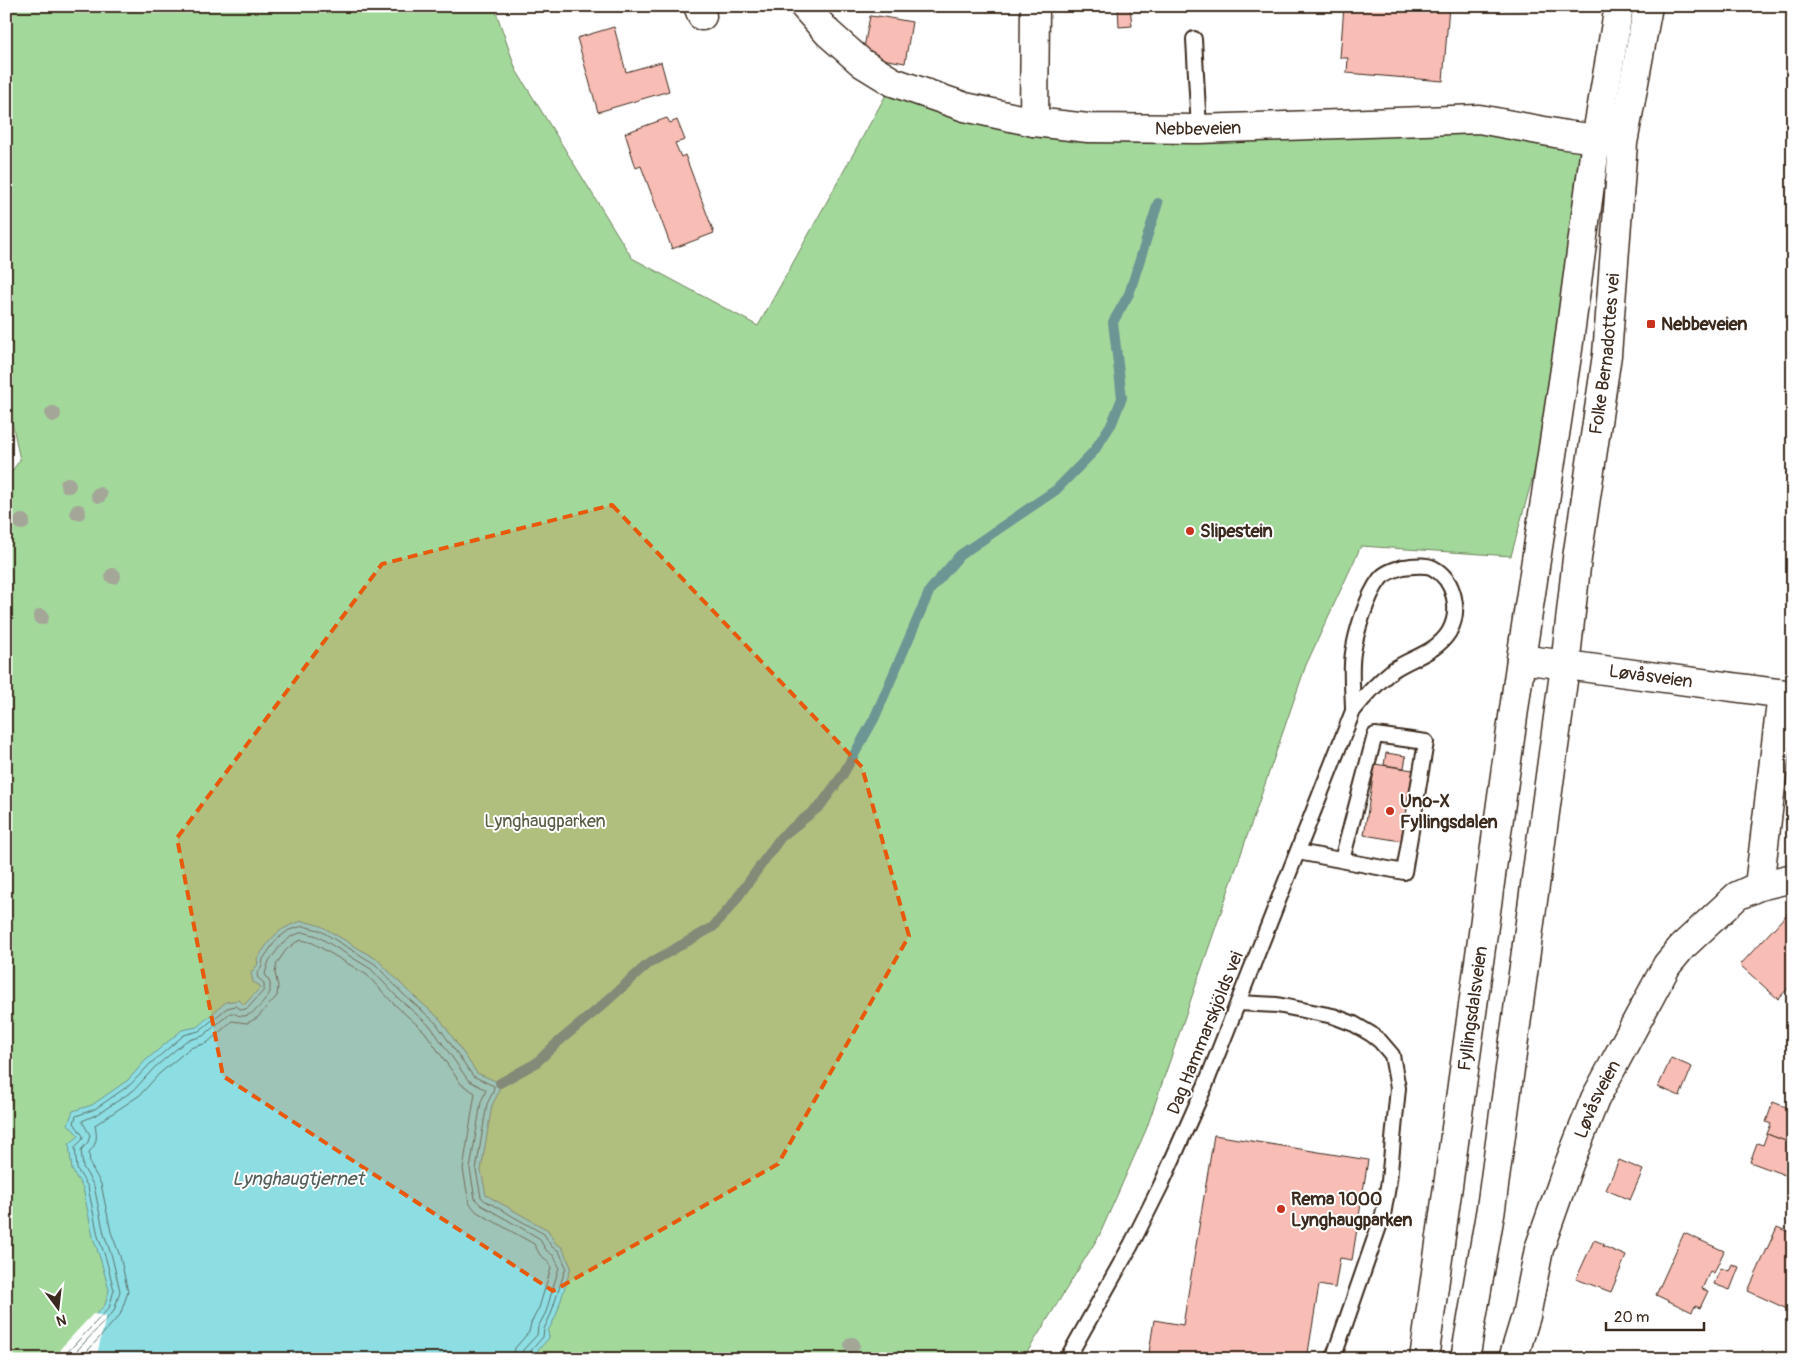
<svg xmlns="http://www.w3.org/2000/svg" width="1799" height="1365" font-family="Pangolin,sans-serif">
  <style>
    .green { fill: #a3d89b; stroke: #6f815c }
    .water { fill: #8cdee3; stroke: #6c9694 }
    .pier { fill: #fff }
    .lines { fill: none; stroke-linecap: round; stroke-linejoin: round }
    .shore { stroke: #5b726d; stroke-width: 1 }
    .stream { stroke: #6c9694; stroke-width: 10 }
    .building { fill: #f8bdb4; stroke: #3b2a1e }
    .lane-casing { stroke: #3b2a1e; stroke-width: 18 }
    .street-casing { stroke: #3b2a1e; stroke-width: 31 }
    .secondary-casing { stroke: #3b2a1e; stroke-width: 31 }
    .primary-casing { stroke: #3b2a1e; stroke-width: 31 }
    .lane { stroke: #fff; stroke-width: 14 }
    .street { stroke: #fff; stroke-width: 28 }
    .secondary { stroke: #fff; stroke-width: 28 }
    .primary { stroke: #fff; stroke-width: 28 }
    .tree { fill: #a4a698 }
    .marked { fill: #e8590c; fill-opacity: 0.2; stroke: #e8590c; stroke-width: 4; stroke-dasharray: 10 6; stroke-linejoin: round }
    .poi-dot { fill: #c8321e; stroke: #fff; stroke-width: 2 }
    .labels { text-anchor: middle; stroke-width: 4; stroke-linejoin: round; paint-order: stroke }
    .street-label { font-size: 18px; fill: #3b2a1e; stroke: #fff }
    .poi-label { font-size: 18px; font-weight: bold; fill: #3b2a1e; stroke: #fff; text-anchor: start }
    .park-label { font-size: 18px; fill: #5a5e44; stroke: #fff }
    .water-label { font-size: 19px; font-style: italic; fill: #536059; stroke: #fff }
  </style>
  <rect width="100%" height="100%" fill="#fff"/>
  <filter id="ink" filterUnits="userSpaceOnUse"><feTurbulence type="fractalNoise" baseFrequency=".02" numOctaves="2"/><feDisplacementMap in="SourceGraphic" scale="10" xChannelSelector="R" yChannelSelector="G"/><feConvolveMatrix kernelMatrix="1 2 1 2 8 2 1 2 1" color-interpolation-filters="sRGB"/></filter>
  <g filter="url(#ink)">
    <path class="green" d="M 6,6 L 494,6 L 516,70 L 632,258 L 758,326 L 893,82 L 1034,122 L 1413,121 L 1596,140 L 1568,349 L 1511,556 L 1361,546 L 1306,665 L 1146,1130 L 1099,1236 L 1023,1359 L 6,1359 L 6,479 L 20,460 L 6,393 Z"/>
    <path class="water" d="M 303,921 L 321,926 L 378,960 L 407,990 L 440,1019 L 477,1073 L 500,1083 L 498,1094 L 492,1105 L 481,1170 L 486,1195 L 548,1230 L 555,1243 L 562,1247 L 571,1267 L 556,1316 L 548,1331 L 549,1338 L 530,1359 L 20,1359 L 56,1356 L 105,1305 L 109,1290 L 101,1261 L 93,1237 L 83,1188 L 72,1170 L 69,1144 L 79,1136 L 68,1124 L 73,1111 L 92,1105 L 128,1080 L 146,1060 L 182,1030 L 197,1027 L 226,1002 L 239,1000 L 244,1005 L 260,988 L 259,985 L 253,982 L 251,973 L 258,964 L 257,959 C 272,937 277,928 303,921 Z"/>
    <path class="pier" d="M 93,1314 L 106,1316 L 96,1359 L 66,1359 L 59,1357 L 61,1348 Z"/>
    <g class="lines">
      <g class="shore">
        <path d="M 61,1359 L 109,1308 L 114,1290 L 106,1259 L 98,1236 L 88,1187 L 77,1169 L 75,1147 L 82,1140 L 83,1136 L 74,1123 L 76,1116 L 95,1109 L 131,1084 L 150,1064 L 184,1035 L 199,1031 L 227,1008 L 236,1006 L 242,1010 L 248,1008 L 264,990 L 264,983 L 258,978 L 257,975 L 262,966 L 263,959 L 276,940 L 289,930 L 303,926 L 319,930 L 375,964 L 403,994 L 436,1023 L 473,1076 L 494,1086 L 493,1092 L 487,1104 L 476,1170 L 481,1197 L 484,1200 L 544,1234 L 551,1246 L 559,1251 L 566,1267 L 551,1314 L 544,1329 L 543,1337 L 528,1354 L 527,1359"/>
        <path d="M 69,1359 L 114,1311 L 120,1291 L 112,1257 L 104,1234 L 94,1186 L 83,1167 L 81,1150 L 88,1142 L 90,1135 L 82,1121 L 98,1114 L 134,1090 L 154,1068 L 186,1041 L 203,1036 L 230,1013 C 236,1013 237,1016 242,1016 C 253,1017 266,1000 270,992 L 270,983 L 265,974 L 269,961 L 281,945 L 292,936 L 303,932 L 317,936 L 371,969 L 399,999 L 431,1027 L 468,1080 L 486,1090 L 481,1102 L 470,1169 L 475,1199 L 481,1205 L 539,1238 L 546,1250 L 554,1256 L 559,1267 L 546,1312 L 538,1327 L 537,1335 L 523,1350 L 521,1359"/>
        <path d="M 80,1359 L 120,1315 L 128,1292 L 120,1256 L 111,1232 L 101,1184 L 90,1164 L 89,1152 C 98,1143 97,1136 95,1125 L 140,1095 L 159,1074 L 190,1048 L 207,1043 L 232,1021 L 247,1023 L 257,1018 L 277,996 L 278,986 L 275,973 L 277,963 L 286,950 L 296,942 L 302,940 L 313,943 L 367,975 L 394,1004 L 425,1032 L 461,1084 L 475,1093 L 463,1169 L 469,1203 L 477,1212 L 534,1244 L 540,1255 L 548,1261 L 551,1268 L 539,1308 L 531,1323 L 529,1332 L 515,1348 L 513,1359"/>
      </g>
      <path class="stream" d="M 500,1083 L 536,1063 L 557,1043 L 598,1009 L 648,964 L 713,927 L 732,905 L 781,837 L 820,806 L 842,776 L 874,719 L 930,590 L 960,555 L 1056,490 L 1094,451 L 1112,423 L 1122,398 L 1113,322 L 1129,294 L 1158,203"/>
    </g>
    <g class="building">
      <path d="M 1118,6 L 1130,6 L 1132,26 L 1119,27 Z"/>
      <path d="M 1344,6 L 1449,6 L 1443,81 L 1347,73 L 1348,58 L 1340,58 Z"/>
      <path d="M 1505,6 L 1528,6 L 1528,10 L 1504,9 Z"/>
      <path d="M 870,16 L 878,17 L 878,16 L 912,22 L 905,63 L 871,57 L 863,53 Z"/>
      <path d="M 614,27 L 626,72 L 661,62 L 669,91 L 598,112 L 577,38 Z"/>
      <path d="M 667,118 L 670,123 L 677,120 L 685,140 L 675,143 L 681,157 L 685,155 L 714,233 L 672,249 L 641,166 L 636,168 L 625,133 Z"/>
      <path d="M 1386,753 L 1406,756 L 1404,768 L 1384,765 Z"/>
      <path d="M 1375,764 L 1413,770 L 1401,841 L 1364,835 Z"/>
      <path d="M 1787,914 L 1793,919 L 1793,983 L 1778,999 L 1740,965 Z"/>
      <path d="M 1671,1058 L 1692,1067 L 1680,1096 L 1658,1087 Z"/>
      <path d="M 1773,1102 L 1793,1110 L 1793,1144 L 1767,1134 L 1771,1124 L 1766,1122 Z"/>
      <path d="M 1767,1134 L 1793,1144 L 1793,1178 L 1750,1162 L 1757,1143 L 1763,1145 Z"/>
      <path d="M 1214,1135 L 1368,1160 L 1352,1260 L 1340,1258 L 1335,1288 L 1319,1285 L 1307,1359 L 1148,1359 L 1154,1320 L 1183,1325 Z"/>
      <path d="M 1619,1160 L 1643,1170 L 1630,1200 L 1606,1190 Z"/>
      <path d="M 1777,1227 L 1793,1234 L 1793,1295 L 1787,1309 L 1748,1291 Z"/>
      <path d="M 1684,1233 L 1724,1251 L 1714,1273 L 1710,1271 L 1702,1289 L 1708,1291 L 1700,1308 L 1695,1306 L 1692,1312 L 1656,1295 Z"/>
      <path d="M 1594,1240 L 1604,1244 L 1603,1246 L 1626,1256 L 1611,1292 L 1576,1279 Z"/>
      <path d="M 1732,1264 L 1739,1267 L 1730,1290 L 1714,1284 L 1721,1268 L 1729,1271 Z"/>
      <path d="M 1533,1351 L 1558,1359 L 1531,1359 Z"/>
    </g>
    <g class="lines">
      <g class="lane-casing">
        <g id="lane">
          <path d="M 1194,39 L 1199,129"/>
          <path d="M 1298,852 L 1404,872 L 1426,742 L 1375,735 L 1342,860"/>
          <path d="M 1238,1003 L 1277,1005 L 1333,1016 L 1354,1024 L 1371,1034 L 1380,1041 L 1392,1055 L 1398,1088 L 1389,1181 L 1383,1215 L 1334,1356"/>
          <path d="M 1067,1359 L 1131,1245 L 1161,1185 L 1205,1086 L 1353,711 C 1365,696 1378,682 1393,670 C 1412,657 1436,653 1449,632 C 1461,611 1455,580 1433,568 C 1425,564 1413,566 1403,567 C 1396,569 1385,572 1380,579 C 1367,596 1356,632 1353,653 C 1350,672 1353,692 1353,711"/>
        </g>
      </g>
      <g class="street-casing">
        <g id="street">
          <path d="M 698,6 L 702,16"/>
          <path id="s1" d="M 804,6 L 828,33 L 862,63 L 893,82 L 965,107 L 1034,122 L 1088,128 L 1199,129 L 1479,119 L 1566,135 L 1619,142"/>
          <path d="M 1034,122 L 1035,6"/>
          <path d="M 1759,886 L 1793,878"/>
          <path id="s2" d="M 1513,1359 L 1526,1316 L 1539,1249 L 1569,1164 L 1595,1099 L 1667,965 L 1682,947 L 1737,896 L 1759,886 L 1782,694"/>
        </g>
      </g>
      <g class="secondary-casing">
        <g id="secondary">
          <path id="s3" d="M 1521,659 L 1793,695"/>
        </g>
      </g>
      <g class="primary-casing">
        <g id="primary">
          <path id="s4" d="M 1424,1359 L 1521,659 L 1568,349 L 1596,140 L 1619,6"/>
          <path id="s5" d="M 1465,1359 L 1491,1208 L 1565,666 L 1577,558 L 1607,355 L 1623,143 L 1648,6"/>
        </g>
      </g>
      <use href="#lane" class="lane"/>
      <use href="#street" class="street"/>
      <use href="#secondary" class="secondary"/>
      <use href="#primary" class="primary"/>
    </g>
    <g class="tree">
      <circle cx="53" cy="414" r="8"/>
      <circle cx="68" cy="485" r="8"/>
      <circle cx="99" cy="495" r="8"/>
      <circle cx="78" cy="512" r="8"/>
      <circle cx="22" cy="522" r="8"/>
      <circle cx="113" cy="576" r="8"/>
      <circle cx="41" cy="617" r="8"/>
      <circle cx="852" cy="1345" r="8"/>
    </g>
  </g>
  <path class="marked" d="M 612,505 L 862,767 L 909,936 L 778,1164 L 553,1291 L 223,1076 L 177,838 L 382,564 Z"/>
  <g class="poi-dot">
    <rect x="1646" y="319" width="10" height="10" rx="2.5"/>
    <circle cx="1190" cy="531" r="5"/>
    <circle cx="1390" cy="811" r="5"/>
    <circle cx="1281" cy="1209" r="5"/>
  </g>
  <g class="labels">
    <g class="street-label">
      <text dy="6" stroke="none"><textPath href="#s1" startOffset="429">Nebbeveien</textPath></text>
      <text dy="6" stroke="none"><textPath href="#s5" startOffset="1015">Folke Bernadottes vei</textPath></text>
      <text dy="6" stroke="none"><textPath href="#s3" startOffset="131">Løvåsveien</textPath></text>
      <text dy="6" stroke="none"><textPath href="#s4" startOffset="354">Fyllingsdalsveien</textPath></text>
      <text transform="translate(1205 1033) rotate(-68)" y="6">Dag Hammarskjölds vei</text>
      <text dy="6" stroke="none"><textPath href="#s2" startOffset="274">Løvåsveien</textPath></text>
    </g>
    <g class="poi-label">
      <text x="1661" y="330">Nebbeveien</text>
      <text x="1200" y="537">Slipestein</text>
      <text x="1400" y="807">Uno-X<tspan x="1400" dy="21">Fyllingsdalen</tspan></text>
      <text x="1291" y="1205">Rema 1000<tspan x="1291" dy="21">Lynghaugparken</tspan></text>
    </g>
    <g class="park-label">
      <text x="545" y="827">Lynghaugparken</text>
    </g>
    <g class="water-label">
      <text x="298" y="1185">Lynghaugtjernet</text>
    </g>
  </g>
  <rect width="1799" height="1365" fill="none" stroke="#fff" stroke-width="25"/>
  <rect x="12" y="12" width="1774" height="1340" fill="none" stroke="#3b2a1e" stroke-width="2" filter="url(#ink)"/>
  <g transform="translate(58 1308) rotate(165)" stroke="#ffffff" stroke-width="4" paint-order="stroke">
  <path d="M0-4L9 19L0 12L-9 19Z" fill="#3b2a1e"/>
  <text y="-8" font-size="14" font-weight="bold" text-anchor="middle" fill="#3b2a1e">N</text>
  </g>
  <path d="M1606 1322v8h98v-8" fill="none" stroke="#3b2a1e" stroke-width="2.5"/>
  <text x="1614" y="1322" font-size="15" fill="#3b2a1e" stroke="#ffffff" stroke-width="4" paint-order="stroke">20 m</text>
</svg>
